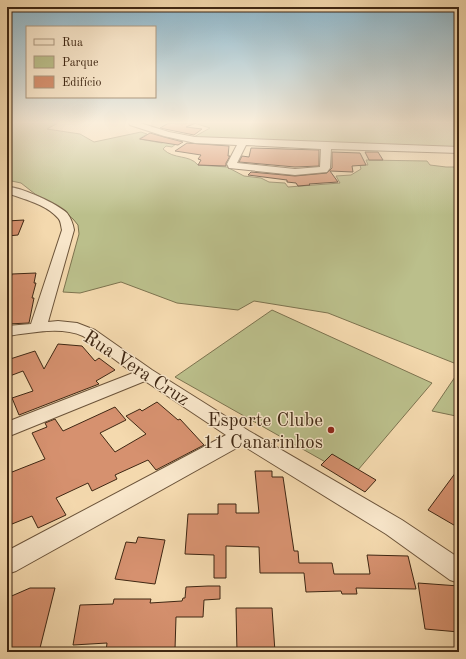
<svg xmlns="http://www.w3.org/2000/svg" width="466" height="659" font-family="'Old Standard TT',serif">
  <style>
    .green { fill: #bbbf8b; stroke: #7d734f }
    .building { fill: #d6916f; stroke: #3f2713 }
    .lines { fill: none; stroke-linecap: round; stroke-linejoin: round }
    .minor-casing { stroke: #6c543a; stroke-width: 2 }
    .minor { fill: #f8e6ca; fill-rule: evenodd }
    .poi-dot { fill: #8f2418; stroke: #f8e6ca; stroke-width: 1.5 }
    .labels { text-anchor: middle; stroke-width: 3; stroke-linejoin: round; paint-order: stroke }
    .near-street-label { font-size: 19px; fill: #3f2713; stroke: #f8e6ca }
    .near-poi-label { font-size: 19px; fill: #3f2713; stroke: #f8e6ca; text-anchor: end }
  </style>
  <rect width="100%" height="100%" fill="#f4d9ae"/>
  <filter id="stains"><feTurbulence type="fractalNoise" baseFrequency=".005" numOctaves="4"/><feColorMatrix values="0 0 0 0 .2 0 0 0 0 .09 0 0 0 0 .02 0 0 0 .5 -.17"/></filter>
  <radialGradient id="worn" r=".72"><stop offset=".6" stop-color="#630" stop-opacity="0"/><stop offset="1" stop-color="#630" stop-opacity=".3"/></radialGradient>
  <g class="green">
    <path d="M 7,123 L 58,123 L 47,129 L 80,134 L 94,142 L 141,132 L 147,134 L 139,139 L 162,143 L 172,138 L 181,140 L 172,147 L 166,146 L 163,149 C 174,160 189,154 198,165 L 227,167 L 244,176 L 261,178 L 269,182 L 285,183 L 288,187 L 340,183 L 336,176 L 351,175 L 361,169 L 360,165 L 368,165 L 366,160 L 427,161 L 430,165 L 446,167 L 459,167 L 459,365 L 328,313 L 254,301 L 238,310 L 177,303 L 121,282 L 80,293 L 63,292 L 79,234 L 78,225 L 73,219 L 62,210 L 35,194 L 21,183 L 7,180 Z"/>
    <path d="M 194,123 L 459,123 L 459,147 L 192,138 L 210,128 Z"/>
    <path d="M 272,310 L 432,383 L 352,477 L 175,377 Z"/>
    <path d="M 459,371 L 459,414 L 456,416 L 432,411 Z"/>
  </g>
  <g class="building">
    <path d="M 169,123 L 196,123 L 186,127 L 202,129 L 194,135 L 160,128 Z"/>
    <path d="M 150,133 L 164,137 L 183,142 L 178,145 L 140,139 Z"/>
    <path d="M 187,143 L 229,146 L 228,156 L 230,156 L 226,163 L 226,166 L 198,165 L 201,160 L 198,159 L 201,155 L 175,151 Z"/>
    <path d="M 251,148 L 319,150 L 319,166 L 295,167 L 239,162 L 242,156 L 249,157 Z"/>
    <path d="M 332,152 L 360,153 L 366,165 L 352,166 L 353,172 L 330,171 L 338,182 L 309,184 L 310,185 L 298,186 L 296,183 L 287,182 L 287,180 L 248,175 L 251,172 L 295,176 L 327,173 L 332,168 Z"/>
    <path d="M 365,152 L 378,152 L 383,160 L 369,160 Z"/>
    <path d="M 24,220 L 18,235 L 7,236 L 7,221 Z"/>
    <path d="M 36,273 L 34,283 L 36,283 L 32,298 L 34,298 L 29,323 L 7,324 L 7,287 L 9,287 L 12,274 Z"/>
    <path d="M 58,344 L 82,346 L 95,361 L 99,358 L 115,370 L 96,381 L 99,384 L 19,415 L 12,398 L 33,391 L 23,371 L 7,377 L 7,360 L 35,351 L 44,369 Z"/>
    <path d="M 157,402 L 178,420 L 180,419 L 204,445 L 156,470 L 148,460 L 115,475 L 117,479 L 92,491 L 88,483 L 56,498 L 66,515 L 38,528 L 32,516 L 7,526 L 7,474 L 45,459 L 32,433 L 47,427 L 45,423 L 55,419 L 63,431 L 115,407 L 126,420 L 100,433 L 115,452 L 146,434 L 126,416 L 140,409 L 142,411 Z"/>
    <path d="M 332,454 L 376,480 L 365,492 L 321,465 Z"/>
    <path d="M 459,468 L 459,528 L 428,510 Z"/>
    <path d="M 255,471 L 272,471 L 272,477 L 283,477 L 294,551 L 298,551 L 299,563 L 332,563 L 334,574 L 370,574 L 367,555 L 408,556 L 416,589 L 356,588 L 357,594 L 342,594 L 341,591 L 306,592 L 304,573 L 260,573 L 259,547 L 226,546 L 226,578 L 214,578 L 214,555 L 185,554 L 188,514 L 218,514 L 218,504 L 236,504 L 236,513 L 259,513 Z"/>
    <path d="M 138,537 L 165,540 L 155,584 L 115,579 L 126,542 L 136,543 Z"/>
    <path d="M 418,583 L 459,586 L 459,632 L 425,629 Z"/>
    <path d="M 208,586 L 220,586 L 220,599 L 204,600 L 203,617 L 176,617 L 175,649 L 148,650 L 148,648 L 124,649 L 123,652 L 106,652 L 107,643 L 73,645 L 80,605 L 113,604 L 114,599 L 151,599 L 150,603 L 182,601 L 183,598 L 185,598 L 186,587 Z"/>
    <path d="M 30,588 L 55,588 L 39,652 L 7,652 L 7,598 Z"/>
    <path d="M 236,608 L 272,608 L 275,652 L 237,652 Z"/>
  </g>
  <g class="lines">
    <g class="minor-casing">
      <g id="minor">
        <path d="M 129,123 L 140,123 L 169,132 L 195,137 L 459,147 L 459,153 L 331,149 L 330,168 L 327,172 L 295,175 L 229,168 L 227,164 L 237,145 L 195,143 L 164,136 L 130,125 ZM 246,145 L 321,149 L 320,167 L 295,169 L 237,163 Z"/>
        <path d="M 7,187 C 19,186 58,204 67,213 C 71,218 73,224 74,230 L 48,322 L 58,321 L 77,323 L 95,330 L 152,370 L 249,431 L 402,520 L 459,558 L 459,583 L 450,580 L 386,534 L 242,445 L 16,571 L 7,574 L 7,551 L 226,435 L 145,381 L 7,437 L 7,422 L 133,373 L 83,336 C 60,326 32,333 7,336 L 7,326 L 31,324 L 62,230 C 61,226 61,221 58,218 C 46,204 23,199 7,193 Z"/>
      </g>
    </g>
    <use href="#minor" class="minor"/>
  </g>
  <linearGradient id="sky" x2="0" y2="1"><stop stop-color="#8ab7ce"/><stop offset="0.57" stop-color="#faeedb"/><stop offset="1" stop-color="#faeedb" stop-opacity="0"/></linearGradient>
  <rect width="466" height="215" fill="url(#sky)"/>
  <circle class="poi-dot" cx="331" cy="430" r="4"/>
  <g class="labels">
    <g class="near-street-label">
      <text transform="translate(137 367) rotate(33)" y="7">Rua Vera Cruz</text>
    </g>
    <g class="near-poi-label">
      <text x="323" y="426">Esporte Clube<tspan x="323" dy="22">11 Canarinhos</tspan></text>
    </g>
  </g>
  <rect width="466" height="659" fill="none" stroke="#f4d9ae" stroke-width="24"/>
  <rect x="8" y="8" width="450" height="643" fill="none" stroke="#3f2713" stroke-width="2"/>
  <rect x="12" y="12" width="442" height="635" fill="none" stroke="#3f2713"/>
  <rect x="26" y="26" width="130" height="72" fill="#f8e6ca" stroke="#ae9a81"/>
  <rect x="34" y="39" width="20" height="6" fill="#f8e6ca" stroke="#ae9a81"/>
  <text x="62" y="46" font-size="12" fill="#3f2713">Rua</text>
  <rect x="34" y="56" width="20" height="12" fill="#bbbf8b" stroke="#ae9a81"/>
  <text x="62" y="66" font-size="12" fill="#3f2713">Parque</text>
  <rect x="34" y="76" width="20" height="12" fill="#d6916f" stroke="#ae9a81"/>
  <text x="62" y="86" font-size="12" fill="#3f2713">Edifício</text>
  <rect width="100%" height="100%" filter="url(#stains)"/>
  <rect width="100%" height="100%" fill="url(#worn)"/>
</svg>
